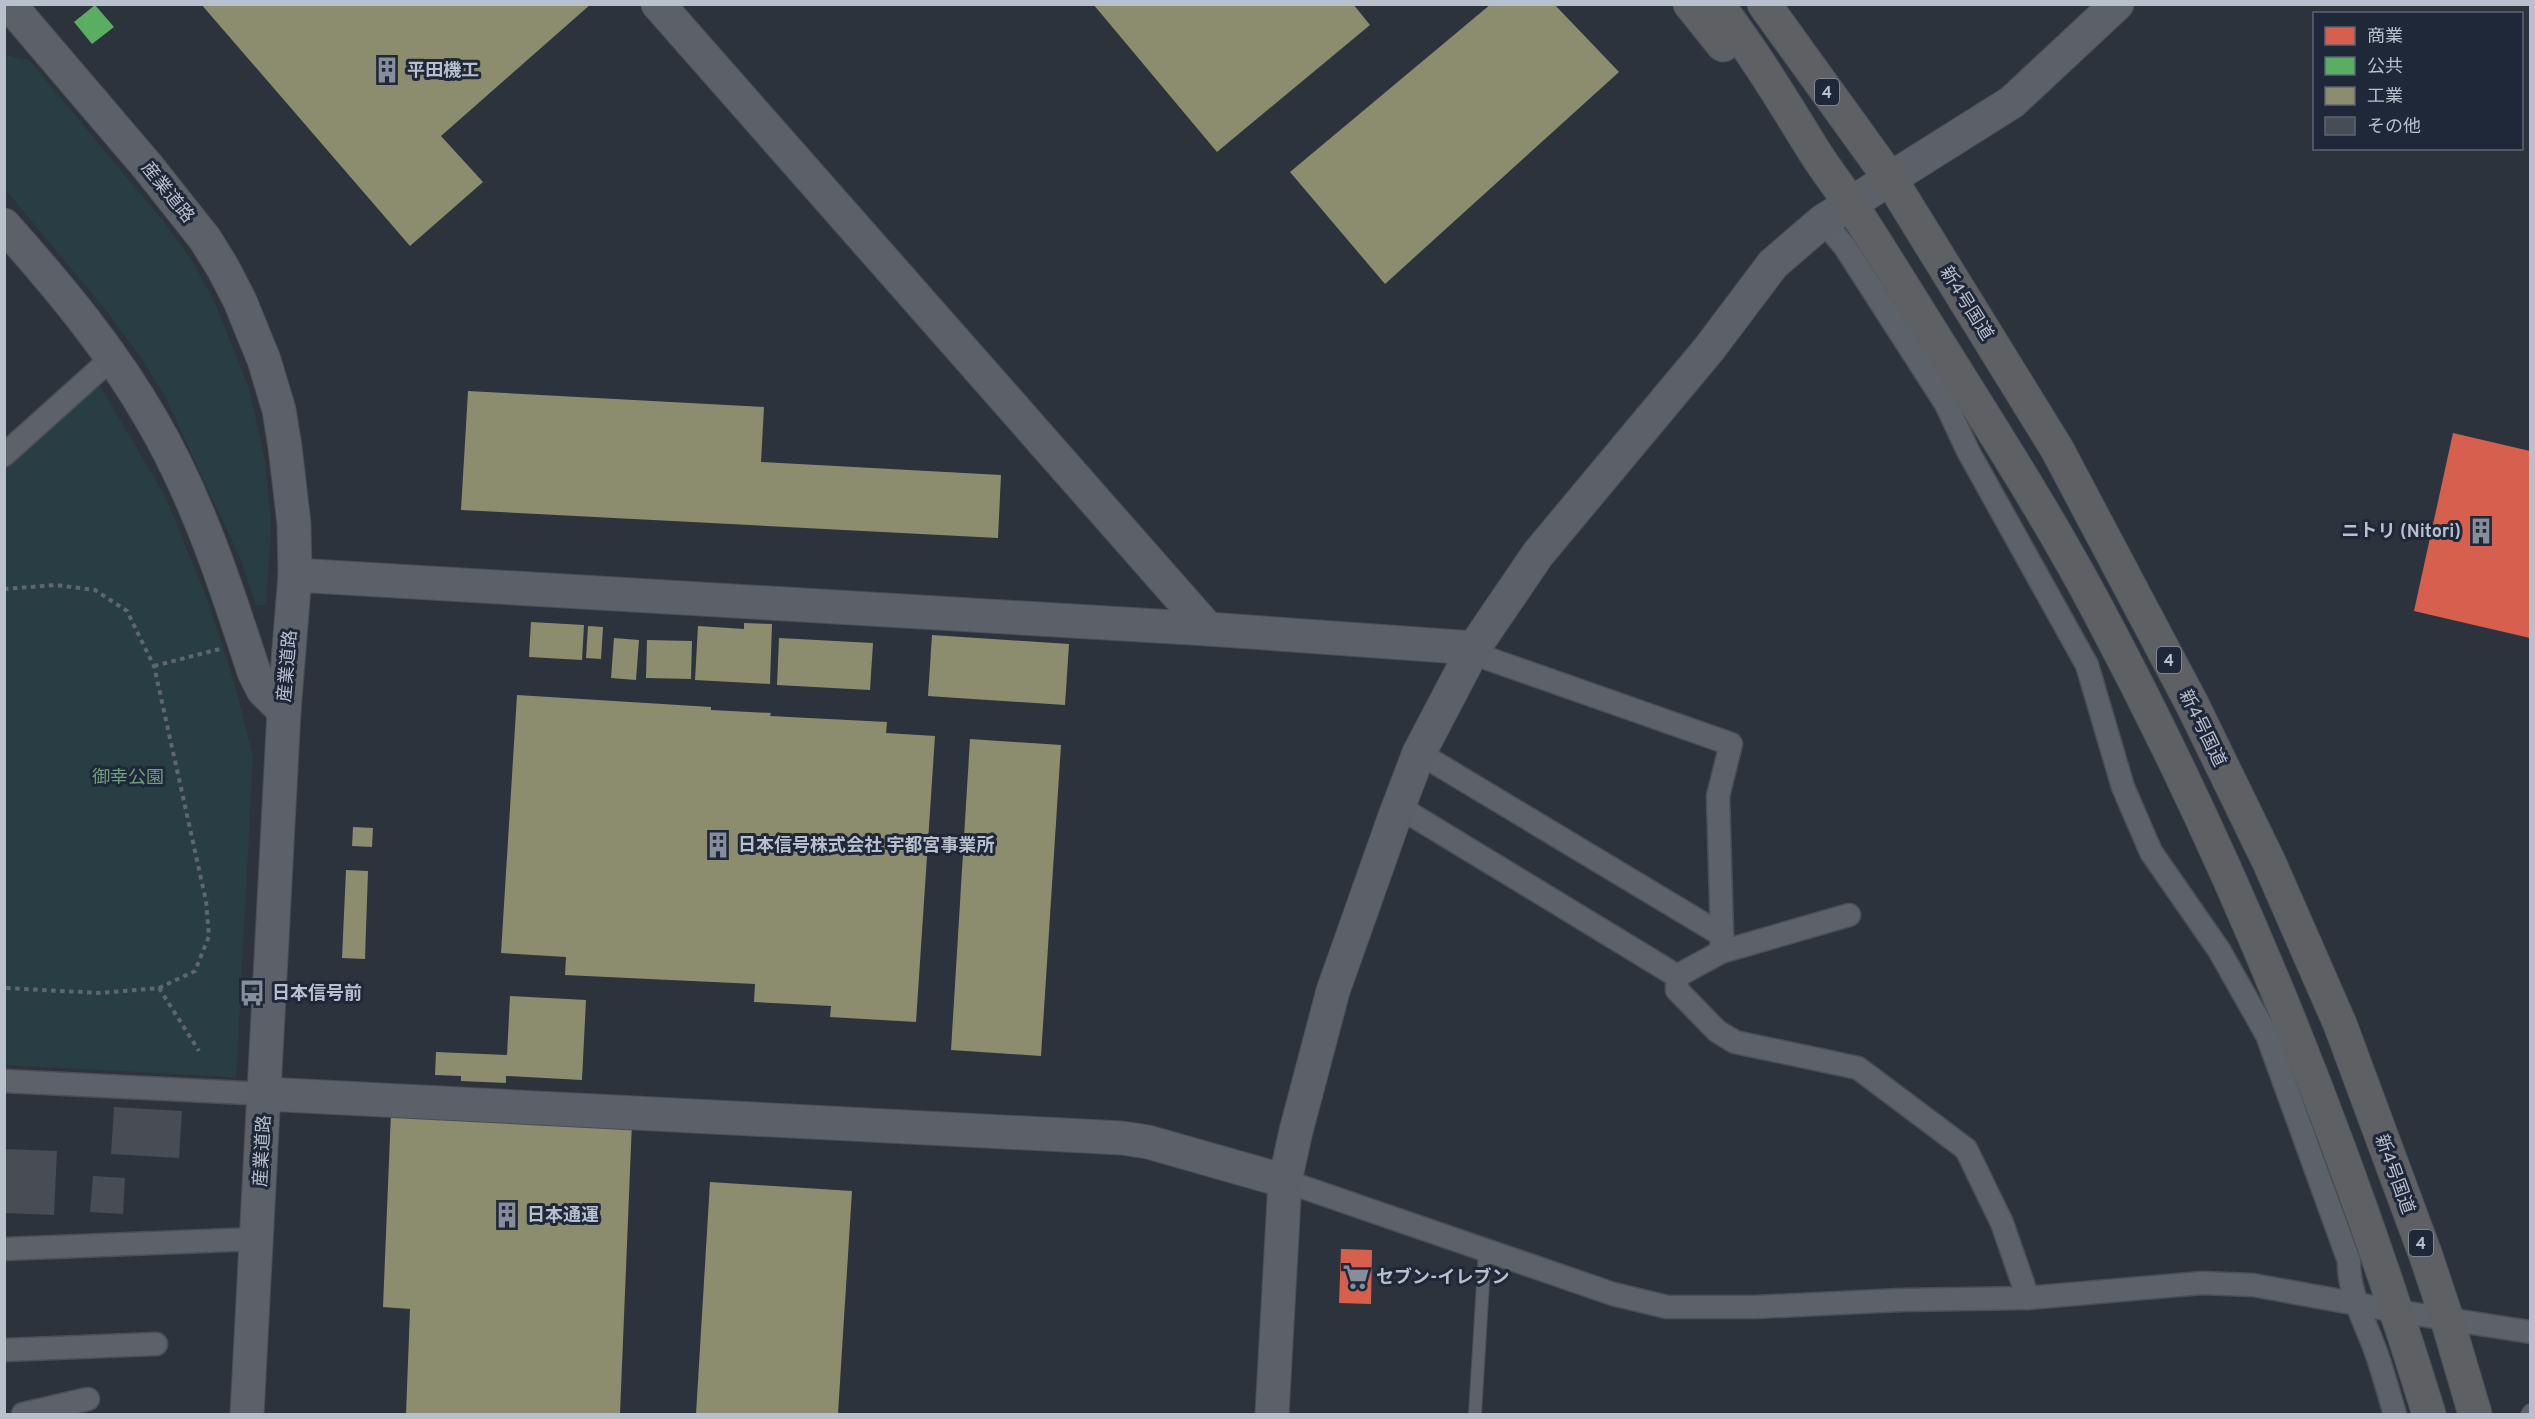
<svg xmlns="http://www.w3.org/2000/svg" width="2535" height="1419" font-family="Overpass,'Noto Sans JP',sans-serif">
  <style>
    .green { fill: #293e44 }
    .shops { fill: #d6604d }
    .public { fill: #5aae61 }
    .industry { fill: #8c8c6e }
    .building { fill: #474c55 }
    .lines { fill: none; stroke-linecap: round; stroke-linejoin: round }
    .lane-casing { stroke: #4a4e55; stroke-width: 14 }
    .street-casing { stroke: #4a4e55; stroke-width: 25 }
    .secondary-casing { stroke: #4a4e55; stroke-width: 35 }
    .highway-casing { stroke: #4a4f59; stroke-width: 35 }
    .path { stroke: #60666e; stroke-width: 4; stroke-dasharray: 4.5 4.5; stroke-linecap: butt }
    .lane { stroke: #5d616a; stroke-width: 12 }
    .street { stroke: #5d616a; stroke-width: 22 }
    .secondary { stroke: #5c6068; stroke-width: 33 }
    .highway { stroke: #5e6064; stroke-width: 33 }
    .labels { text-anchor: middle; stroke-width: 6; stroke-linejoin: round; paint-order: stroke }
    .shield { fill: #1f2839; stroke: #8a92a1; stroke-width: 1.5 }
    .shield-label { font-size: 16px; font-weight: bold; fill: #b8bfcd }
    .poi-label { font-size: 18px; font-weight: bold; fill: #b8bfcd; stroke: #1f2839; text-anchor: start }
    .street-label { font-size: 18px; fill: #b8bfcd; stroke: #1f2839 }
    .park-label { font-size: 18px; fill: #6e9f7c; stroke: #1f2839 }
  </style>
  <rect width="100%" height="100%" fill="#2d333d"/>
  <g class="green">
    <path d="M 5,55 L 29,60 L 163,221 L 193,262 L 216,306 L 249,389 L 265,461 L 271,524 L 266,605 L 256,605 L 240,558 L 165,396 L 143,360 L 109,314 L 5,189 Z"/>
    <path d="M 74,384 L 99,385 L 165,496 L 207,599 L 234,682 L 253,757 L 236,1077 L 5,1065 L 5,449 Z"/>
  </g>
  <g class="shops">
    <path d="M 2453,433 L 2530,451 L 2530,638 L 2414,611 Z"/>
    <path d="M 1341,1249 L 1372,1250 L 1371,1304 L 1339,1303 Z"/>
  </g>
  <path class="public" d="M 95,5 L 114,27 L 92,44 L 74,22 Z"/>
  <g class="industry">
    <path d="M 201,4 L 591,4 L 441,136 L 483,182 L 410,246 Z"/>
    <path d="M 1093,4 L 1353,4 L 1370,25 L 1217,152 Z"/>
    <path d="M 1491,4 L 1554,4 L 1619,72 L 1385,284 L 1290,172 Z"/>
    <path d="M 468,391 L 764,407 L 761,462 L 1001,475 L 998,538 L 461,510 Z"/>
    <path d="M 531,622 L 584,625 L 582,660 L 529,657 Z"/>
    <path d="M 744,623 L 772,624 L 770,684 L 695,680 L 698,626 L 744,629 Z"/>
    <path d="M 588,626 L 603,627 L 601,659 L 586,658 Z"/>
    <path d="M 932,635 L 1069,644 L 1065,705 L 928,696 Z"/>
    <path d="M 614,638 L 639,640 L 636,680 L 611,678 Z"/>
    <path d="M 779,638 L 873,643 L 870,690 L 777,685 Z"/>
    <path d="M 647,640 L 692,641 L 691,679 L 646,678 Z"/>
    <path d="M 517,695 L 711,707 L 711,710 L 771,713 L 770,716 L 887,722 L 886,733 L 935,736 L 916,1022 L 830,1017 L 831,1006 L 754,1002 L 755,984 L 565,975 L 566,957 L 501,953 Z"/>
    <path d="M 970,739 L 1061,745 L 1041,1056 L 951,1050 Z"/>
    <path d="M 353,827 L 373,828 L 372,847 L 352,846 Z"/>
    <path d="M 346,870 L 368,871 L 365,959 L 342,958 Z"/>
    <path d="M 510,996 L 586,1000 L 582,1080 L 506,1076 L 506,1083 L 461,1081 L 461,1076 L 435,1075 L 436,1052 L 507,1055 Z"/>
    <path d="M 391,1112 L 632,1122 L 620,1414 L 406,1414 L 410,1309 L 383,1307 Z"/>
    <path d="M 710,1182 L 852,1191 L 838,1414 L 696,1414 Z"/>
  </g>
  <g class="building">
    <path d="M 114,1107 L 182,1111 L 179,1158 L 111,1154 Z"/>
    <path d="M 4,1149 L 57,1151 L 54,1215 L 4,1213 Z"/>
    <path d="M 93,1176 L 125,1178 L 123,1214 L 90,1212 Z"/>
  </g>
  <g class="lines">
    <g class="lane-casing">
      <g id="lane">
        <path d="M 1475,1414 L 1485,1250"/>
        <path d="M 2527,1414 L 2530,1410"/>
      </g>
    </g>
    <g class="street-casing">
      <g id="street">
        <path d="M 1823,221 L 1845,247 L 1946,404 L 1968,451 L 2087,665 L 2123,787 L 2151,852 L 2219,950 L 2267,1035 L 2349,1261 C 2348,1294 2367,1325 2377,1355 C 2384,1375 2389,1395 2395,1414"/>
        <path d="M 4,455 L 112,358"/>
        <path d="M 1472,653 L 1731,744 L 1718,796 L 1722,935"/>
        <path d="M 1419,753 L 1722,935 L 1721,952 L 1677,976 L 1677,990 L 1717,1031 L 1735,1042 L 1858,1068 L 1966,1149 L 2002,1223 L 2028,1298"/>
        <path d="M 1399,807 L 1677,976"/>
        <path d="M 1721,952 L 1849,915"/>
        <path d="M 4,1081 L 265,1094"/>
        <path d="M 1285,1181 L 1613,1294 L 1667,1307 L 1756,1307 L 1901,1300 L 2028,1298 L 2202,1283 L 2253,1285 L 2396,1311 L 2530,1332"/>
        <path d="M 4,1249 L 257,1239"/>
        <path d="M 4,1350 L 156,1344"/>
        <path d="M 23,1414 L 88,1399"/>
      </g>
    </g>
    <g class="secondary-casing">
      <g id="secondary">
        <path d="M 9,4 L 148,167 L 205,239 L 223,268 L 240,301 L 264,360 L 279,410 L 285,447 L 294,524 L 295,575 L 284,711 L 247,1414"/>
        <path d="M 658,4 L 1208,629"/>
        <path d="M 4,225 C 59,287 112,350 153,422 C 198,500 226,586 254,672 L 263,690 L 284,711"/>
        <path d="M 295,575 L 1208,629 L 1474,648"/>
        <path d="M 265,1094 L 1122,1138 L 1148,1142 L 1285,1181"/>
        <path d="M 1272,1414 L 1285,1181 L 1296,1131 L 1333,991 L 1395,816 L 1419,753 L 1474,648 L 1538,554 L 1709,349 L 1773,264 L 1823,221 L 2012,102 L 2117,4"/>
      </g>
    </g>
    <g class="highway-casing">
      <g id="highway">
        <path d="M 1690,4 L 1723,45"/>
        <path d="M 1717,4 C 1753,51 1783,101 1814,151 C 1825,169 1838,185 1850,203 C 1872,236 1893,271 1914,304 C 1977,406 2043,506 2099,612 C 2235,867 2344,1138 2429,1414"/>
        <path d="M 1764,4 L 1891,180 L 2057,449 L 2192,704 L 2269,862 L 2340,1024 L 2426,1256 L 2447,1319 L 2475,1414"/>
      </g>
    </g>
    <g class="path">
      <path d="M 4,589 L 56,585 L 95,590 L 127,611 L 154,666 L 206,901 L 209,936 L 195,971 L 159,988 L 100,993 L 4,988"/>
      <path d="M 154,666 L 220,649"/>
      <path d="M 159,988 L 199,1051"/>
    </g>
    <use href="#lane" class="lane"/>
    <use href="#street" class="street"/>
    <use href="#secondary" class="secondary"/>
    <use href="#highway" class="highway"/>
  </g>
  <defs>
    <g id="building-bare" transform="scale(2.07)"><path d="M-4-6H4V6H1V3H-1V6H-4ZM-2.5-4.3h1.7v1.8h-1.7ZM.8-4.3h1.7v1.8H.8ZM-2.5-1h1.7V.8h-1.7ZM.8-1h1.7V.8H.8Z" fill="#878e9b" stroke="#1f2839" stroke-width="2.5" paint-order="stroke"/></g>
    <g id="bus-bare" transform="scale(2.07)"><path d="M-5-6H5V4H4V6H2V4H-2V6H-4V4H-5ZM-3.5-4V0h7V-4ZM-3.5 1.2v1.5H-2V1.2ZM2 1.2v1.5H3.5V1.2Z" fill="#878e9b" stroke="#1f2839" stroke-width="2.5" paint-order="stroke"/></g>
    <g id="supermarket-bare" transform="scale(2.07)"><path d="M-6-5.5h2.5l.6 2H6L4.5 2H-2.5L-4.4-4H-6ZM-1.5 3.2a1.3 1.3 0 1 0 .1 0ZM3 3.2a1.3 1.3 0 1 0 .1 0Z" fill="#878e9b" stroke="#1f2839" stroke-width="2.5" paint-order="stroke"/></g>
  </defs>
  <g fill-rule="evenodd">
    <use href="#building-bare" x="387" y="70"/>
    <use href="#building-bare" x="2481" y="531"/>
    <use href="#building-bare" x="718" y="845"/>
    <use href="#bus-bare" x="252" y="993"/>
    <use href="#building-bare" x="507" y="1215"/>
    <use href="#supermarket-bare" x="1356" y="1277"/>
  </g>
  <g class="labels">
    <g class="shield">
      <rect x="1815" y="79" width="24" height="26" rx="4.5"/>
      <rect x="2157" y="647" width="24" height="26" rx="4.5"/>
      <rect x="2409" y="1230" width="24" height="26" rx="4.5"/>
    </g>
    <g class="shield-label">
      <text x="1827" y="98">4</text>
      <text x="2169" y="666">4</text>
      <text x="2421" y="1249">4</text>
    </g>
    <g class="poi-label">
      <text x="407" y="76">平田機工</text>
      <text x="2461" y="537" text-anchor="end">ニトリ (Nitori)</text>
      <text x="738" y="851">日本信号株式会社 宇都宮事業所</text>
      <text x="272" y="999">日本信号前</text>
      <text x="527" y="1221">日本通運</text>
      <text x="1376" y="1283">セブン-イレブン</text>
    </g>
    <g class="street-label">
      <text transform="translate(168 192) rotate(51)" y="6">産業道路</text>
      <text transform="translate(1967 303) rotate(58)" y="6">新4号国道</text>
      <text transform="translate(287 666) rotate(-85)" y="6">産業道路</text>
      <text transform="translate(2203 728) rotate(64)" y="6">新4号国道</text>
      <text transform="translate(262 1151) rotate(-87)" y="6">産業道路</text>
      <text transform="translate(2395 1174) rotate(70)" y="6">新4号国道</text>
    </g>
    <g class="park-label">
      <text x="128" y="783">御幸公園</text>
    </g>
  </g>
  <rect width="2535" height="1419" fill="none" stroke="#b8bfcd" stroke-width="12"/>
  <rect x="2313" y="12" width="210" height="138" fill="#1f2839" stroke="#5c6474" stroke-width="1.5"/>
  <rect x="2325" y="27" width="30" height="18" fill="#d6604d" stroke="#5c6474" stroke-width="1.5"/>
  <text x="2367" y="42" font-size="18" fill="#b8bfcd">商業</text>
  <rect x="2325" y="57" width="30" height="18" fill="#5aae61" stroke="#5c6474" stroke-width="1.5"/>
  <text x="2367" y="72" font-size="18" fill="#b8bfcd">公共</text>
  <rect x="2325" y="87" width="30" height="18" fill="#8c8c6e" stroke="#5c6474" stroke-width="1.5"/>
  <text x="2367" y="102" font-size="18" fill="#b8bfcd">工業</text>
  <rect x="2325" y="117" width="30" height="18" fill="#474c55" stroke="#5c6474" stroke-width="1.5"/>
  <text x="2367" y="132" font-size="18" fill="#b8bfcd">その他</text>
</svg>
